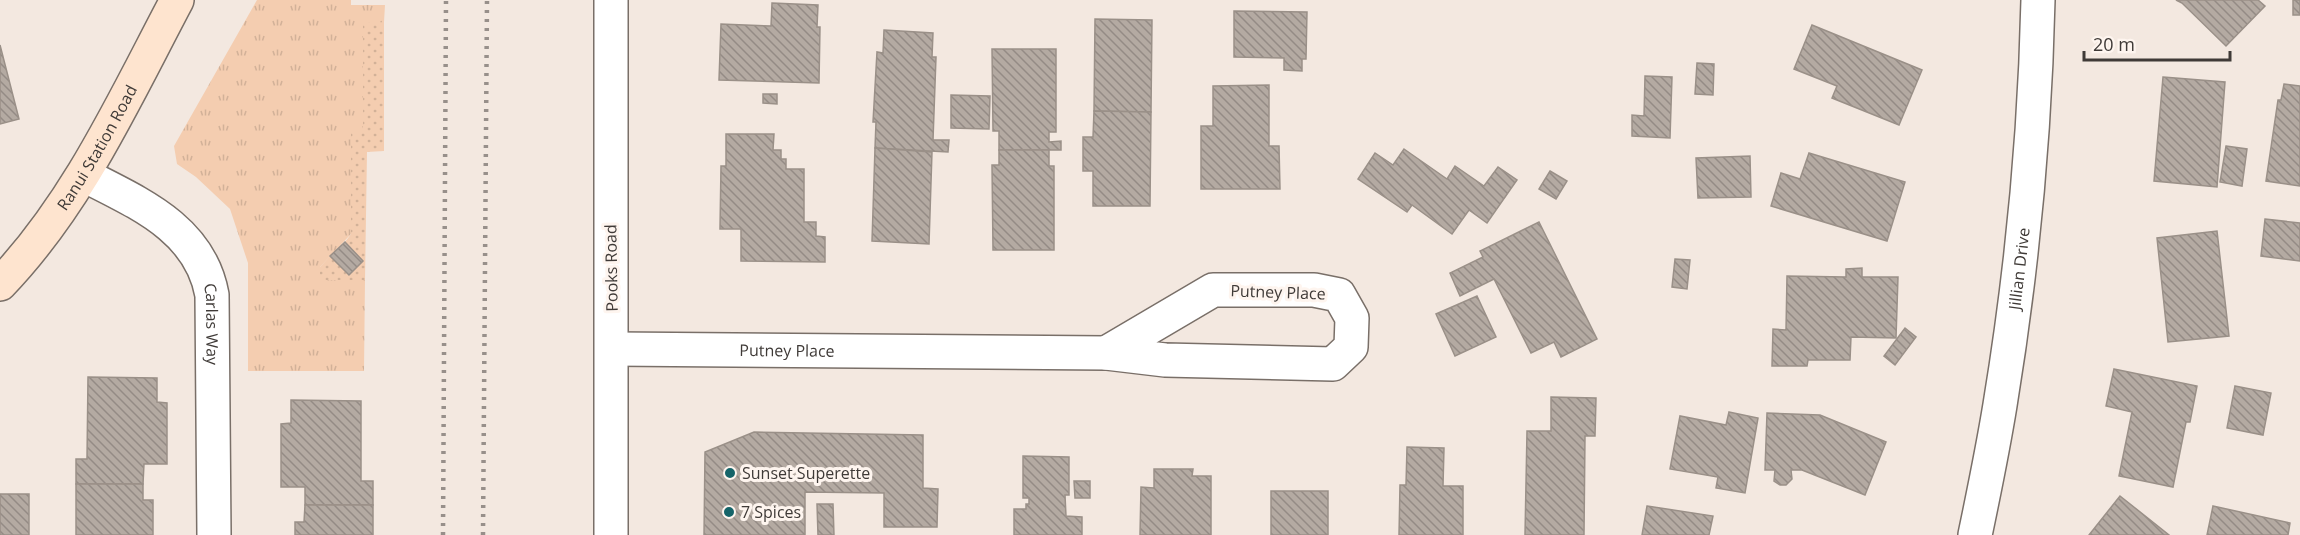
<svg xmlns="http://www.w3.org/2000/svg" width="2300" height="535" font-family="'Open Sans',sans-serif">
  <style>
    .grass { fill: url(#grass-dots) }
    .park { fill: url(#park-tufts) }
    .building { fill: url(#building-back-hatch); stroke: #9a9088; stroke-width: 1.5 }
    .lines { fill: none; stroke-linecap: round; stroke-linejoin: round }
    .street-casing { stroke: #796f68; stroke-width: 36 }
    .secondary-casing { stroke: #796f68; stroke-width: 36 }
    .street { stroke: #fff; stroke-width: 33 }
    .secondary { stroke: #fee4cf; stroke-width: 33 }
    .rail { stroke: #978f8a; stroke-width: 4.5; stroke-dasharray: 3 6; stroke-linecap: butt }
    .poi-dot { fill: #156469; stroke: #fef5ef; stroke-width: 2 }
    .labels { text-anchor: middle; stroke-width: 6; stroke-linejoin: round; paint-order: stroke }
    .street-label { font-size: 16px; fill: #3f3a37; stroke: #fef5ef }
    .poi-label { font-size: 16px; fill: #3f3a37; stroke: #fef5ef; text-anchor: start }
  </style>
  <defs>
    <pattern id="grass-dots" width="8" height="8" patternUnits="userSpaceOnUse" patternTransform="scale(1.5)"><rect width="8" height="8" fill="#f4cdb0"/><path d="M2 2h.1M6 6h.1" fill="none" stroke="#d2b198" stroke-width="1.8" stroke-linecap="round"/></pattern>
    <pattern id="park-tufts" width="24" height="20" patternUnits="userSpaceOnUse" patternTransform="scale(1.5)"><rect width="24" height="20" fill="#f4cdb0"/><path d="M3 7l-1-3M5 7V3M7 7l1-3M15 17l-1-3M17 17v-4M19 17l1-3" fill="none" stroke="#d2b198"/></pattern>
    <pattern id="building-back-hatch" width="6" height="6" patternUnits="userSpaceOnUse" patternTransform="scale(1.5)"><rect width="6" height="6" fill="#b4aaa2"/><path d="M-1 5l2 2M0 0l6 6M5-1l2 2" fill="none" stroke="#948b85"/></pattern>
  </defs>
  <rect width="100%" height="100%" fill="#f3e8e0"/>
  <path class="grass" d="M 363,22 L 384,22 L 384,151 L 367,152 L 365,280 L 320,280 L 320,267 L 330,256 L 349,275 L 363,261 L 345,242 L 351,234 L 351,133 L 363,133 Z"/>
  <path class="park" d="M 257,0 L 351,0 L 351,5 L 385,5 L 384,22 L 363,23 L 363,133 L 351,133 L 351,234 L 320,267 L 320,280 L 365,280 L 364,371 L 248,371 L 248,263 L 230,209 L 196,177 L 177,164 L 174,146 Z"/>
  <g class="building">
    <path d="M 2176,0 L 2258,0 L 2265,6 L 2226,46 L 2182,3 Z"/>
    <rect x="2293" y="0" width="7" height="15"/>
    <path d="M 772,3 L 818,5 L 817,27 L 820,27 L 819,83 L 719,80 L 721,24 L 771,26 Z"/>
    <path d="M 1234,11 L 1307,12 L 1306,59 L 1302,59 L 1302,71 L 1284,70 L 1284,58 L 1234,57 Z"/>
    <path d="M 1095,19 L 1152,20 L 1151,112 L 1094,111 Z"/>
    <path d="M 1812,25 L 1922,70 L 1899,125 L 1832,98 L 1837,86 L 1794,69 Z"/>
    <path d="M 884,30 L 933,33 L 932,57 L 936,57 L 933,140 L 949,140 L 948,152 L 875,148 L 876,122 L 873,122 L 877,52 L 883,53 Z"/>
    <path d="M 0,45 L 19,119 L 0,124 Z"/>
    <path d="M 992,49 L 1056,49 L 1056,132 L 1049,132 L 1049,142 L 1061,141 L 1061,150 L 999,150 L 999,131 L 993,131 Z"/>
    <path d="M 1697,63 L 1714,64 L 1713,95 L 1695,94 Z"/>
    <path d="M 1645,76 L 1672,77 L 1670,138 L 1632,136 L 1632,115 L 1644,116 Z"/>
    <path d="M 2163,77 L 2225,82 L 2217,187 L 2154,181 Z"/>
    <path d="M 2284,84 L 2300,86 L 2300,186 L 2266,181 L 2278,100 L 2281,100 Z"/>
    <path d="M 1269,85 L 1269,146 L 1279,146 L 1280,189 L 1201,189 L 1201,126 L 1213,126 L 1213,86 Z"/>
    <path d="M 763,94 L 777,94 L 777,104 L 763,103 Z"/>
    <path d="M 951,95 L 990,96 L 989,129 L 951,128 Z"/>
    <path d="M 1094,111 L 1151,112 L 1150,206 L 1093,206 L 1093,171 L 1083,171 L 1083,137 L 1093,137 Z"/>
    <path d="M 726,134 L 774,134 L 773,150 L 781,150 L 781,159 L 786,159 L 786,169 L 804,169 L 804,222 L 816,222 L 816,236 L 825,237 L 825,262 L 741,261 L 741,229 L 720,229 L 721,166 L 726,166 Z"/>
    <path d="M 2226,146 L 2247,149 L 2242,186 L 2220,182 Z"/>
    <path d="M 875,148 L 932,152 L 929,244 L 872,241 Z"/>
    <path d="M 1404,149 L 1447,179 L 1455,166 L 1484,186 L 1498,167 L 1517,180 L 1487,223 L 1469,210 L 1452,234 L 1412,205 L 1407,212 L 1358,179 L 1375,153 L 1393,165 Z"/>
    <path d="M 999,150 L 1049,150 L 1049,166 L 1054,166 L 1054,250 L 993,250 L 992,165 L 999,165 Z"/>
    <path d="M 1809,153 L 1905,182 L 1887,241 L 1771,206 L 1781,173 L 1800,179 Z"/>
    <path d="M 1750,156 L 1751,197 L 1698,198 L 1696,158 Z"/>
    <path d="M 1550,171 L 1567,181 L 1556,199 L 1539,189 Z"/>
    <path d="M 2265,219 L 2300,223 L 2300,261 L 2261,256 Z"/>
    <path d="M 1539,222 L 1597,339 L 1561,357 L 1554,342 L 1531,353 L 1494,279 L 1460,296 L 1450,273 L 1483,257 L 1480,251 Z"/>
    <path d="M 2217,231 L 2229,336 L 2168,342 L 2157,238 Z"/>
    <path d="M 345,242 L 363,261 L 349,275 L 330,256 Z"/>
    <path d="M 1675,259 L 1690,260 L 1687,289 L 1672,287 Z"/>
    <path d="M 1862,268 L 1862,277 L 1898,277 L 1896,338 L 1851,337 L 1850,360 L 1808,360 L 1807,366 L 1772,366 L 1773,329 L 1786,330 L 1787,276 L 1846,277 L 1846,269 Z"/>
    <path d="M 1477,296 L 1496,337 L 1455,356 L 1436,314 Z"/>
    <path d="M 1905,328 L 1916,337 L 1895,365 L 1884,356 Z"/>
    <path d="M 2114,369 L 2197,386 L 2190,422 L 2186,422 L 2173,487 L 2119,476 L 2132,412 L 2106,406 Z"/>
    <path d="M 88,377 L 157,378 L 157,402 L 167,403 L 167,464 L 144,464 L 143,484 L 76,484 L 76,459 L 87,459 Z"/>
    <path d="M 2235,386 L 2271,393 L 2263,435 L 2227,428 Z"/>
    <path d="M 1551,397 L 1596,398 L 1595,436 L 1585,436 L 1584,535 L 1525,535 L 1527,431 L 1551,431 Z"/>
    <path d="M 291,400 L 361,401 L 361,481 L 373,481 L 373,505 L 305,505 L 305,487 L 281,487 L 281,424 L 291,423 Z"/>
    <path d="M 1729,412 L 1758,418 L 1745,493 L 1716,488 L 1718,477 L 1670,469 L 1680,416 L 1726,425 Z"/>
    <path d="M 1767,413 L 1820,415 L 1886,442 L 1865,495 L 1802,470 L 1791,470 L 1792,479 L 1786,485 L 1780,485 L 1774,481 L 1775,470 L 1765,470 Z"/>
    <path d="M 754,432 L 923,435 L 923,488 L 938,489 L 937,527 L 884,527 L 884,493 L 805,492 L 805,535 L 704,535 L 705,452 Z"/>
    <path d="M 1407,447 L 1444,448 L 1443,486 L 1463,486 L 1463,535 L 1399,535 L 1400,485 L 1406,485 Z"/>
    <path d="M 1023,456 L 1069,457 L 1069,495 L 1065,495 L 1066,516 L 1082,517 L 1082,535 L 1014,535 L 1014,509 L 1026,509 L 1026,504 L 1029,504 L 1029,498 L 1023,498 Z"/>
    <path d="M 1154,469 L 1193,469 L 1192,476 L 1211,476 L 1211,535 L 1140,535 L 1141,487 L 1154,488 Z"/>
    <path d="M 1074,481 L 1090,481 L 1090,498 L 1075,498 Z"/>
    <path d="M 76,484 L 143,484 L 143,500 L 153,500 L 153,535 L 76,535 Z"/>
    <rect x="1271" y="491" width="57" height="44"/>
    <rect x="0" y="494" width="29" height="41"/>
    <path d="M 2120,496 L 2169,535 L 2089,535 Z"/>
    <path d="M 817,504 L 833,504 L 834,535 L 818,535 Z"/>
    <path d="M 305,505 L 373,505 L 373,535 L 295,535 L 295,522 L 304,522 Z"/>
    <path d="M 1647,506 L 1713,516 L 1709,535 L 1642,535 Z"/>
    <path d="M 2213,506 L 2290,523 L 2288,535 L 2207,535 Z"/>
  </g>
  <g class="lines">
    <g class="street-casing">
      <g id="street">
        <path id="s1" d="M 84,175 C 138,203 200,228 212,295 L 214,535"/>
        <path d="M 1213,290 L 1314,290 L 1339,295 L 1352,318 L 1351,347 L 1333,364 L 1165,360 L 1106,353 Z"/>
        <path id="s2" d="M 613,349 L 1106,353"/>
        <path d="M 611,535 L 611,0"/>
        <path id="s3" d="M 1975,535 C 1984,492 1993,448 2000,405 C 2022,271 2035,135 2038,0"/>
      </g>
    </g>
    <g class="secondary-casing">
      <g id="secondary">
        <path id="s4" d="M 0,284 C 78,203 125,98 177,0"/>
      </g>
    </g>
    <use href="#street" class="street"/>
    <use href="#secondary" class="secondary"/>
    <g class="rail">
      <path d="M 443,535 L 446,0"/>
      <path d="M 483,535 L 487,0"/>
    </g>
  </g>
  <g class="poi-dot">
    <circle cx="730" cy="473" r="6"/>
    <circle cx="729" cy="512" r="6"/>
  </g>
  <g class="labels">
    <g class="street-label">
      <text dy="6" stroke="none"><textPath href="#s4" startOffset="168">Ranui Station Road</textPath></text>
      <text transform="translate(611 268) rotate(-91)" y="6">Pooks Road</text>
      <text dy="6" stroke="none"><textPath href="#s3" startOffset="270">Jillian Drive</textPath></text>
      <text transform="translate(1278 292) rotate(2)" y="6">Putney Place</text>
      <text dy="6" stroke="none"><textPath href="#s1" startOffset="212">Carlas Way</textPath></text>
      <text dy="6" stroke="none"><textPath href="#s2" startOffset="174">Putney Place</textPath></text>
    </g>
    <g class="poi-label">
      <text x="742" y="479">Sunset Superette</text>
      <text x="741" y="518">7 Spices</text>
    </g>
  </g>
  <path d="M2084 51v9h146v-9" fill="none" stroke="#3f3a37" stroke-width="3"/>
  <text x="2093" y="51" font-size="18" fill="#3f3a37" stroke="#fef5ef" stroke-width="4.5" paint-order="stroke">20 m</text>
</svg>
